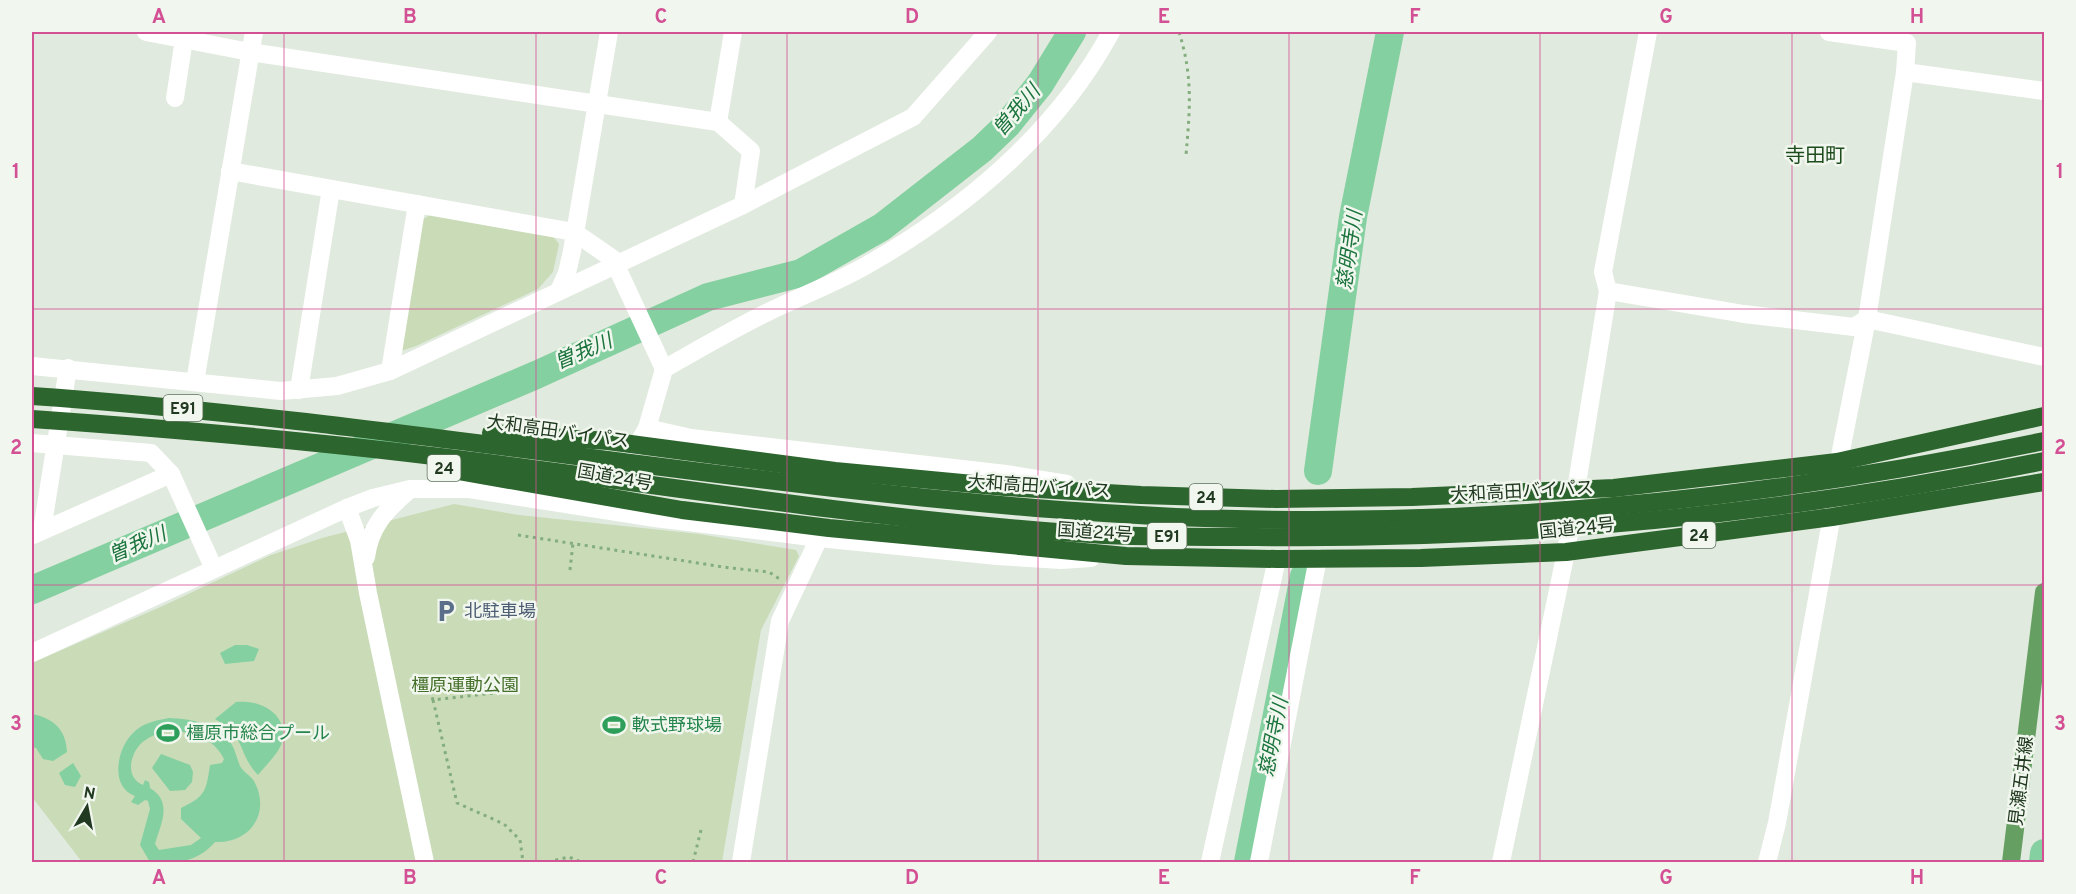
<svg xmlns="http://www.w3.org/2000/svg" width="2076" height="894" font-family="Overpass,'Noto Sans JP',sans-serif">
  <style>
    .green { fill: #c9dbb7 }
    .water { fill: #85d0a1; fill-rule: evenodd }
    .lines { fill: none; stroke-linecap: round; stroke-linejoin: round }
    .river { stroke: #85d0a1; stroke-width: 28 }
    .path { stroke: #83ad7e; stroke-width: 3; stroke-dasharray: 3 4.5; stroke-linecap: butt }
    .minor { stroke: #fff; stroke-width: 18 }
    .major { stroke: #659f62; stroke-width: 18 }
    .highway { stroke: #2c652d; stroke-width: 18 }
    .grid { fill: none; stroke: #d35094; stroke-width: 1.5; stroke-opacity: 0.55 }
    .labels { text-anchor: middle; stroke-width: 5; stroke-linejoin: round; paint-order: stroke }
    .shield { fill: #f1f7ee; stroke: #5f725e; stroke-width: 1.5 }
    .shield-label { font-size: 16px; font-weight: bold; fill: #213920 }
    .street-label { font-size: 18px; fill: #213920; stroke: #f1f7ee }
    .service-label { font-size: 18px; fill: #4e5e75; stroke: #f1f7ee; text-anchor: start }
    .park-label { font-size: 18px; fill: #45702a; stroke: #f1f7ee }
    .leisure-label { font-size: 18px; fill: #27864d; stroke: #f1f7ee; text-anchor: start }
    .water-label { font-size: 20px; font-style: italic; fill: #1b743d; stroke: #f1f7ee }
    .neighbourhood-label { font-size: 20px; fill: #1d4b1c; stroke: #f1f7ee }
    .neatline { fill: none; stroke: #d35094; stroke-width: 2 }
    .grid-label { font-size: 20px; text-anchor: middle; font-weight: bold; fill: #d35094 }
  </style>
  <rect width="100%" height="100%" fill="#e1eade"/>
  <g class="green">
    <path d="M 430,215 L 551,234 L 559,244 L 553,272 L 538,289 L 416,346 L 398,352 L 420,221 Z"/>
    <path d="M 454,504 L 519,515 L 699,534 L 796,550 L 799,556 L 761,630 L 722,862 L 82,862 L 32,797 L 32,663 L 165,605 L 271,555 L 322,538 Z"/>
  </g>
  <g class="water">
    <path d="M 235,645 L 247,645 L 259,649 L 254,661 L 225,664 L 220,653 Z"/>
    <path d="M 236,702 C 261,699 291,715 281,745 C 277,755 265,766 258,775 C 237,753 248,739 215,719 Z"/>
    <path d="M 32,714 C 53,718 66,729 67,752 L 53,761 L 43,759 L 36,748 L 32,747 Z"/>
    <path d="M 169,718 C 189,719 210,722 226,737 C 234,744 236,756 240,766 C 243,772 252,776 255,783 C 271,815 248,844 215,842 C 197,863 176,863 150,862 L 140,845 L 150,809 L 148,801 L 145,800 L 138,805 L 131,802 L 135,796 C 109,787 117,747 134,732 C 144,722 156,721 169,718 ZM 171,730 C 193,733 213,737 224,759 L 222,763 L 210,765 C 206,791 206,796 181,808 L 181,819 L 201,838 L 191,845 L 159,850 L 155,844 C 161,823 173,802 150,788 L 149,782 L 145,780 L 143,785 C 124,778 130,751 144,741 C 152,735 162,732 171,730 Z"/>
    <path d="M 161,754 L 190,765 L 193,772 L 192,782 L 185,790 L 170,791 L 152,768 Z"/>
    <path d="M 73,763 L 81,776 L 75,787 L 65,785 L 59,773 Z"/>
  </g>
  <g class="lines">
    <g class="river">
      <path d="M 1318,471 L 1353,217 L 1390,32"/>
      <path d="M 32,590 L 536,375 L 708,297 L 801,273 L 882,227 L 982,149 L 1007,125 L 1040,84 L 1072,32"/>
      <path d="M 1248,862 L 1304,576"/>
      <path d="M 2043,862 L 2044,853"/>
    </g>
    <g class="path">
      <path d="M 1179,32 C 1193,76 1190,109 1186,155"/>
      <path d="M 518,535 L 730,568 L 769,572 L 781,580"/>
      <path d="M 570,570 L 573,543"/>
      <path d="M 428,683 L 433,700 L 494,693"/>
      <path d="M 433,700 L 457,803 L 504,824 L 520,840 L 523,862"/>
      <path d="M 548,862 L 569,857 L 581,862"/>
      <path d="M 693,862 L 701,830"/>
    </g>
    <g class="minor">
      <path d="M 146,32 L 250,52 L 718,122 L 751,151 L 743,205"/>
      <path d="M 1829,32 L 1907,43 L 1905,72 L 1867,319 L 1836,476"/>
      <path d="M 1905,72 L 2044,91"/>
      <path d="M 175,98 L 184,39"/>
      <path d="M 718,122 L 733,32"/>
      <path d="M 230,171 L 574,232 L 613,259 L 664,369 L 647,428 L 610,493"/>
      <path d="M 559,291 L 567,273 L 572,251 L 609,32"/>
      <path d="M 1608,291 L 1744,314 L 1854,327 L 1867,319 L 2044,357"/>
      <path d="M 32,366 L 281,391 L 337,386 L 390,371 L 743,205 L 913,117 L 988,32"/>
      <path d="M 664,369 C 697,350 730,331 764,314 C 798,297 834,284 867,265 C 965,209 1057,132 1111,32"/>
      <path d="M 390,371 L 417,204"/>
      <path d="M 195,382 L 254,32"/>
      <path d="M 299,390 L 331,189"/>
      <path d="M 647,428 L 691,438 L 1006,474 L 1067,484"/>
      <path d="M 32,443 L 151,453 L 171,474 L 214,569"/>
      <path d="M 347,508 L 359,540 L 368,593 L 425,862"/>
      <path d="M 42,530 L 68,368"/>
      <path d="M 33,535 L 171,474"/>
      <path d="M 366,557 C 370,527 385,511 407,492"/>
      <path d="M 32,653 L 347,508 L 373,498 L 410,489 L 469,489 L 655,518 L 819,538 L 997,556 L 1061,560 L 1091,558"/>
      <path d="M 741,862 L 780,621 L 819,538"/>
      <path d="M 1210,862 L 1277,559"/>
      <path d="M 1259,862 L 1318,558"/>
      <path d="M 1501,862 L 1566,552 L 1608,291 L 1603,272 L 1648,32"/>
      <path d="M 1767,862 L 1777,823 L 1834,504"/>
    </g>
    <path class="major" d="M 2011,862 L 2044,592"/>
    <g class="highway">
      <path d="M 32,396 C 390,421 745,489 1104,513 C 1419,534 1736,506 2044,441"/>
      <path d="M 32,419 C 174,429 316,441 457,459 C 672,486 887,522 1104,535 C 1154,537 1206,537 1256,537 C 1523,540 1783,515 2044,461"/>
      <path d="M 491,433 L 608,441 L 835,471 L 1005,487 L 1141,495 L 1276,499 L 1412,497 L 1614,488 L 1837,462 L 2044,416"/>
      <path d="M 458,471 L 682,510 L 829,528 L 1126,556 L 1277,559 L 1421,558 L 1566,552 L 1832,517 L 2044,482"/>
    </g>
  </g>
  <path class="grid" d="M 284,32 L 284,862M 536,32 L 536,862M 787,32 L 787,862M 1038,32 L 1038,862M 1289,32 L 1289,862M 1540,32 L 1540,862M 1792,32 L 1792,862M 32,309 L 2044,309M 32,585 L 2044,585"/>
  <defs>
    <g id="parking-bare" transform="scale(1.8)"><path d="M-3.5-5.5H1a3.5 3.5 0 0 1 0 7H-1V5.5H-3.5ZM-1-3.4V-.6H.8a1.4 1.4 0 0 0 0-2.8Z" fill="#5c6f8a" stroke="#f1f7ee" stroke-width="2.5" paint-order="stroke"/></g>
    <g id="stadium-bare" transform="scale(1.8)"><path d="M0-5a6.5 5 0 1 0 0 10a6.5 5 0 1 0 0-10ZM-3.5-1.8h7v3.6h-7Z" fill="#2e9e5b" stroke="#f1f7ee" stroke-width="2.5" paint-order="stroke"/></g>
  </defs>
  <g fill-rule="evenodd">
    <use href="#parking-bare" x="446" y="611"/>
    <use href="#stadium-bare" x="614" y="725"/>
    <use href="#stadium-bare" x="168" y="733"/>
  </g>
  <g class="labels">
    <g class="shield">
      <rect x="163.5" y="395" width="39" height="26" rx="4.5"/>
      <rect x="427.5" y="455" width="33" height="26" rx="4.5"/>
      <rect x="1189.5" y="484" width="33" height="26" rx="4.5"/>
      <rect x="1682.5" y="522" width="33" height="26" rx="4.5"/>
      <rect x="1147.5" y="523" width="39" height="26" rx="4.5"/>
    </g>
    <g class="shield-label">
      <text x="183" y="414">E91</text>
      <text x="444" y="474">24</text>
      <text x="1206" y="503">24</text>
      <text x="1699" y="541">24</text>
      <text x="1167" y="542">E91</text>
    </g>
    <g class="street-label">
      <text transform="translate(558 431) rotate(8)" y="6">大和高田バイパス</text>
      <text transform="translate(615 477) rotate(10)" y="6">国道24号</text>
      <text transform="translate(1039 486) rotate(4)" y="6">大和高田バイパス</text>
      <text transform="translate(1522 491) rotate(-3)" y="6">大和高田バイパス</text>
      <text transform="translate(1577 528) rotate(-6)" y="6">国道24号</text>
      <text transform="translate(1095 532) rotate(4)" y="6">国道24号</text>
      <text transform="translate(2021 781) rotate(-83)" y="6">見瀬五井線</text>
    </g>
    <g class="service-label">
      <text x="464" y="617">北駐車場</text>
    </g>
    <g class="park-label">
      <text x="465" y="691">橿原運動公園</text>
    </g>
    <g class="leisure-label">
      <text x="632" y="731">軟式野球場</text>
      <text x="186" y="739">橿原市総合プール</text>
    </g>
    <g class="water-label">
      <text transform="translate(1016 110) rotate(-49)" y="7">曽我川</text>
      <text transform="translate(1349 250) rotate(-82)" y="7">慈明寺川</text>
      <text transform="translate(583 351) rotate(-23)" y="7">曽我川</text>
      <text transform="translate(137 544) rotate(-23)" y="7">曽我川</text>
      <text transform="translate(1273 737) rotate(-79)" y="7">慈明寺川</text>
    </g>
    <g class="neighbourhood-label">
      <text x="1815" y="162">寺田町</text>
    </g>
  </g>
  <rect width="2076" height="894" fill="none" stroke="#f1f7ee" stroke-width="66"/>
  <g transform="translate(87 807) rotate(10)" stroke="#f1f7ee" stroke-width="4.5" paint-order="stroke">
  <path d="M0-4.5L10 22L0 15L-10 22Z" fill="#213920"/>
  <text y="-9" font-size="16" font-weight="bold" text-anchor="middle" fill="#213920">N</text>
  </g>
  <rect x="33" y="33" width="2010" height="828" class="neatline"/>
  <g class="grid-label">
    <text x="159" y="23">A</text>
    <text x="410" y="23">B</text>
    <text x="661" y="23">C</text>
    <text x="912" y="23">D</text>
    <text x="1164" y="23">E</text>
    <text x="1415" y="23">F</text>
    <text x="1666" y="23">G</text>
    <text x="1917" y="23">H</text>
    <text x="16" y="178">1</text>
    <text x="2060" y="178">1</text>
    <text x="16" y="454">2</text>
    <text x="2060" y="454">2</text>
    <text x="16" y="730">3</text>
    <text x="2060" y="730">3</text>
    <text x="159" y="884">A</text>
    <text x="410" y="884">B</text>
    <text x="661" y="884">C</text>
    <text x="912" y="884">D</text>
    <text x="1164" y="884">E</text>
    <text x="1415" y="884">F</text>
    <text x="1666" y="884">G</text>
    <text x="1917" y="884">H</text>
  </g>
</svg>
